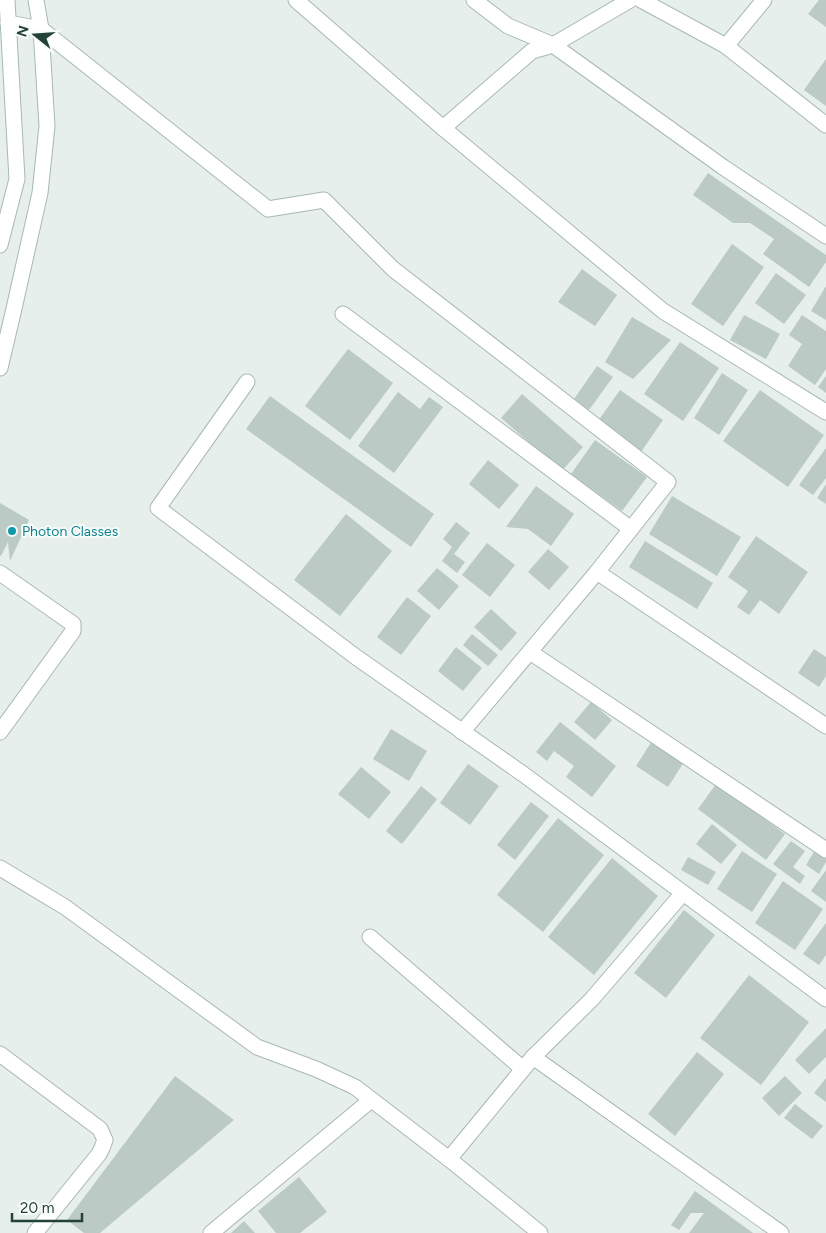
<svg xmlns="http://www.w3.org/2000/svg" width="826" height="1233" font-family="Figtree,sans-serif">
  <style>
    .building { fill: #bbcac4 }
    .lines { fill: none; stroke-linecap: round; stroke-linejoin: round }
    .minor-casing { stroke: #a8b8b2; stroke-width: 17 }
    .minor { stroke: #fff; stroke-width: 15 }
    .culture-dot { fill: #0f9aa8; stroke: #f7fbf9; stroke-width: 2 }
    .labels { text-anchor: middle; stroke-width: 4; stroke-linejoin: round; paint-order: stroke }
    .culture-label { font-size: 14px; fill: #0d838f; stroke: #f7fbf9; text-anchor: start }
  </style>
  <rect width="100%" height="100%" fill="#e6efeb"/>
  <g class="building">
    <path d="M 819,0 L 826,0 L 826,27 L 808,14 Z"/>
    <path d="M 826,59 L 826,106 L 804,90 Z"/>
    <path d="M 708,173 L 826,255 L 826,262 L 809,287 L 763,254 L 774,239 L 750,223 L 733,223 L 693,195 Z"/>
    <path d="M 732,244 L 764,267 L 723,326 L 691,304 Z"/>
    <path d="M 582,269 L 617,295 L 595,326 L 558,302 Z"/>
    <path d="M 776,273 L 806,295 L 784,324 L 755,303 Z"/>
    <path d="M 826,286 L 826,320 L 811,311 Z"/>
    <path d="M 744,315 L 780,334 L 766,359 L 730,340 Z"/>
    <path d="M 802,315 L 826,331 L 826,369 L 815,385 L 788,366 L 802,344 L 789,335 Z"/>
    <path d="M 632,317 L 671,340 L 633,379 L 605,362 Z"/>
    <path d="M 680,342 L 719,368 L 683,421 L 644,394 Z"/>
    <path d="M 348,349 L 393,383 L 350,440 L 305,406 Z"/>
    <path d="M 597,366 L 613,377 L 589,410 L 574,399 Z"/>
    <path d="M 722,373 L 748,390 L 719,435 L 694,418 Z"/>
    <path d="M 826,376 L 826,393 L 818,387 Z"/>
    <path d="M 620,390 L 663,420 L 641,452 L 598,421 Z"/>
    <path d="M 760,390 L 824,435 L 788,487 L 723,441 Z"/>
    <path d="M 398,392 L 420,409 L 429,397 L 443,407 L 394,473 L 358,446 Z"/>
    <path d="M 522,394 L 583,447 L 562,471 L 501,418 Z"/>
    <path d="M 270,396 L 434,514 L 411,547 L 246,429 Z"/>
    <path d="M 595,440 L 647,477 L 622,511 L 571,474 Z"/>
    <path d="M 826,448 L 826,478 L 813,495 L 799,485 Z"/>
    <path d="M 488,460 L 519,485 L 499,509 L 469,484 Z"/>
    <path d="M 826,484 L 826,504 L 817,498 Z"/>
    <path d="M 536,486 L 574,514 L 551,546 L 528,529 L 506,527 Z"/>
    <path d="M 672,496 L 741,537 L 717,576 L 649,534 Z"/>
    <path d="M 0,503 L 29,520 L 10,561 L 8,542 L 1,556 L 0,555 Z"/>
    <path d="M 346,514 L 392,551 L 340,616 L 294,580 Z"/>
    <path d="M 456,522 L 470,533 L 454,554 L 465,562 L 457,573 L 442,561 L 452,547 L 443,539 Z"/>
    <path d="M 756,536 L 808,572 L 779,614 L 760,600 L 749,615 L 737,607 L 748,591 L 728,577 Z"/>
    <path d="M 645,541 L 713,583 L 697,609 L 629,567 Z"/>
    <path d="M 487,543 L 515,565 L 490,597 L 462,575 Z"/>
    <path d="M 548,549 L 569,567 L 549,590 L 528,572 Z"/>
    <path d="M 437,568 L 459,586 L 439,610 L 417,591 Z"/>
    <path d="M 407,597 L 431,616 L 401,655 L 377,637 Z"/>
    <path d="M 491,609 L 517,633 L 501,651 L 474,627 Z"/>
    <path d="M 472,634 L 498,655 L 488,666 L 463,645 Z"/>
    <path d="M 456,647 L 482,668 L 463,691 L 438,671 Z"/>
    <path d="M 814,649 L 826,657 L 826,676 L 819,687 L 798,673 Z"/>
    <path d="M 591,702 L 612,720 L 595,740 L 574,722 Z"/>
    <path d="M 560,722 L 616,766 L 592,797 L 566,777 L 574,766 L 554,751 L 547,761 L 536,752 Z"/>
    <path d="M 391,729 L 427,751 L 409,781 L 373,759 Z"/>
    <path d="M 652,741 L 684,762 L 668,787 L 636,766 Z"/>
    <path d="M 468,764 L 499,786 L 470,825 L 440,803 Z"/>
    <path d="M 361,767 L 391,792 L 369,819 L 338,794 Z"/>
    <path d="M 716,784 L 785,834 L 766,860 L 698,809 Z"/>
    <path d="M 421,786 L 437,799 L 402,844 L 386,831 Z"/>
    <path d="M 531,802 L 549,816 L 515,860 L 497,845 Z"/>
    <path d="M 558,818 L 604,855 L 543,932 L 497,895 Z"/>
    <path d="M 712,824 L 737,845 L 721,864 L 696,844 Z"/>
    <path d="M 791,841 L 805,851 L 793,867 L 805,876 L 800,884 L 773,864 Z"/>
    <path d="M 815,850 L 826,858 L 826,862 L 819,874 L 806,865 Z"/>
    <path d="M 742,851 L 777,874 L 752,912 L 717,889 Z"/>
    <path d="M 688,857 L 716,872 L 708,885 L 681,870 Z"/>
    <path d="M 612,858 L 658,896 L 594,975 L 548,937 Z"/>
    <path d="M 826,870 L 826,902 L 811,891 Z"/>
    <path d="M 783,881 L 823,909 L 795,950 L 755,923 Z"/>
    <path d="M 684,910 L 715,935 L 666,998 L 634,973 Z"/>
    <path d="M 826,923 L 826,955 L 819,965 L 803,954 Z"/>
    <path d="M 749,975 L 809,1022 L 761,1085 L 700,1038 Z"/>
    <path d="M 826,1028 L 826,1057 L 809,1074 L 795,1060 Z"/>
    <path d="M 697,1052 L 724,1074 L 675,1136 L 648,1114 Z"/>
    <path d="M 175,1076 L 234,1120 L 100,1233 L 84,1233 L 67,1220 Z"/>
    <path d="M 785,1076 L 802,1093 L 779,1116 L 762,1098 Z"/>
    <path d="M 826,1078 L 826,1102 L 814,1093 Z"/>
    <path d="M 795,1104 L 823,1126 L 812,1139 L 784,1118 Z"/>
    <path d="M 299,1177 L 327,1212 L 300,1233 L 276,1233 L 258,1211 Z"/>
    <path d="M 695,1191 L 753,1233 L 689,1233 L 704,1213 L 691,1213 L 679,1230 L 671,1225 Z"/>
    <path d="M 244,1221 L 255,1233 L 231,1233 Z"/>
  </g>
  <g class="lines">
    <g class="minor-casing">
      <g id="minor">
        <path d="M 296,0 L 443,128"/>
        <path d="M 474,0 L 508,26 L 553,45 L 723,167 L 826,236"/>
        <path d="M 630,0 L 553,45 L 532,51 L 443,128 L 663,311 L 826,412"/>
        <path d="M 641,0 L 726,46 L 764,0"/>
        <path d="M 8,23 L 41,29 L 268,209 L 324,200 L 393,269 L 668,482 L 597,572 L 826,726"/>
        <path d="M 726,46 L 826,125"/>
        <path d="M 0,245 L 17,179 L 7,0"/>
        <path d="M 343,314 L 631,529"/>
        <path d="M 0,368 L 13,313 L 40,193 L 47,126 L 41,29 L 36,0"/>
        <path d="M 247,382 L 158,508 L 356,657 L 523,774 L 826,999"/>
        <path d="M 0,573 L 73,624 L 73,631 L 0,732"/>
        <path d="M 530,652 L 826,850"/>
        <path d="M 462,732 L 597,572"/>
        <path d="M 0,868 L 65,907 L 257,1047 L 316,1069 L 355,1087 L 449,1159 L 540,1233"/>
        <path d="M 370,937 L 523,1069"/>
        <path d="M 0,1054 L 100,1129 L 105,1140 L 102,1148 L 99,1154 L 35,1233"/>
        <path d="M 533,1057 L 592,999 L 683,893"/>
        <path d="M 449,1159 L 533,1057 L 781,1233"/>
        <path d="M 211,1233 L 371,1100"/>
      </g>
    </g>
    <use href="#minor" class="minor"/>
  </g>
  <circle class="culture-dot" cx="12" cy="531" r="5"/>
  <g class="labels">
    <g class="culture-label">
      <text x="22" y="536">Photon Classes</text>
    </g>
  </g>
  <g transform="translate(35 35) rotate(287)" stroke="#f7fbf9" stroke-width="4" paint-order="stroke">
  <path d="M0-4L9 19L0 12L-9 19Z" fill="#24423a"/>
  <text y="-8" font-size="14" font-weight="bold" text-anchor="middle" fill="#24423a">N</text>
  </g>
  <path d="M12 1213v8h70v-8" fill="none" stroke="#24423a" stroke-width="2.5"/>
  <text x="20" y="1213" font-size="15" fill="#24423a" stroke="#f7fbf9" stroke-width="4" paint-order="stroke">20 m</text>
</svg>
